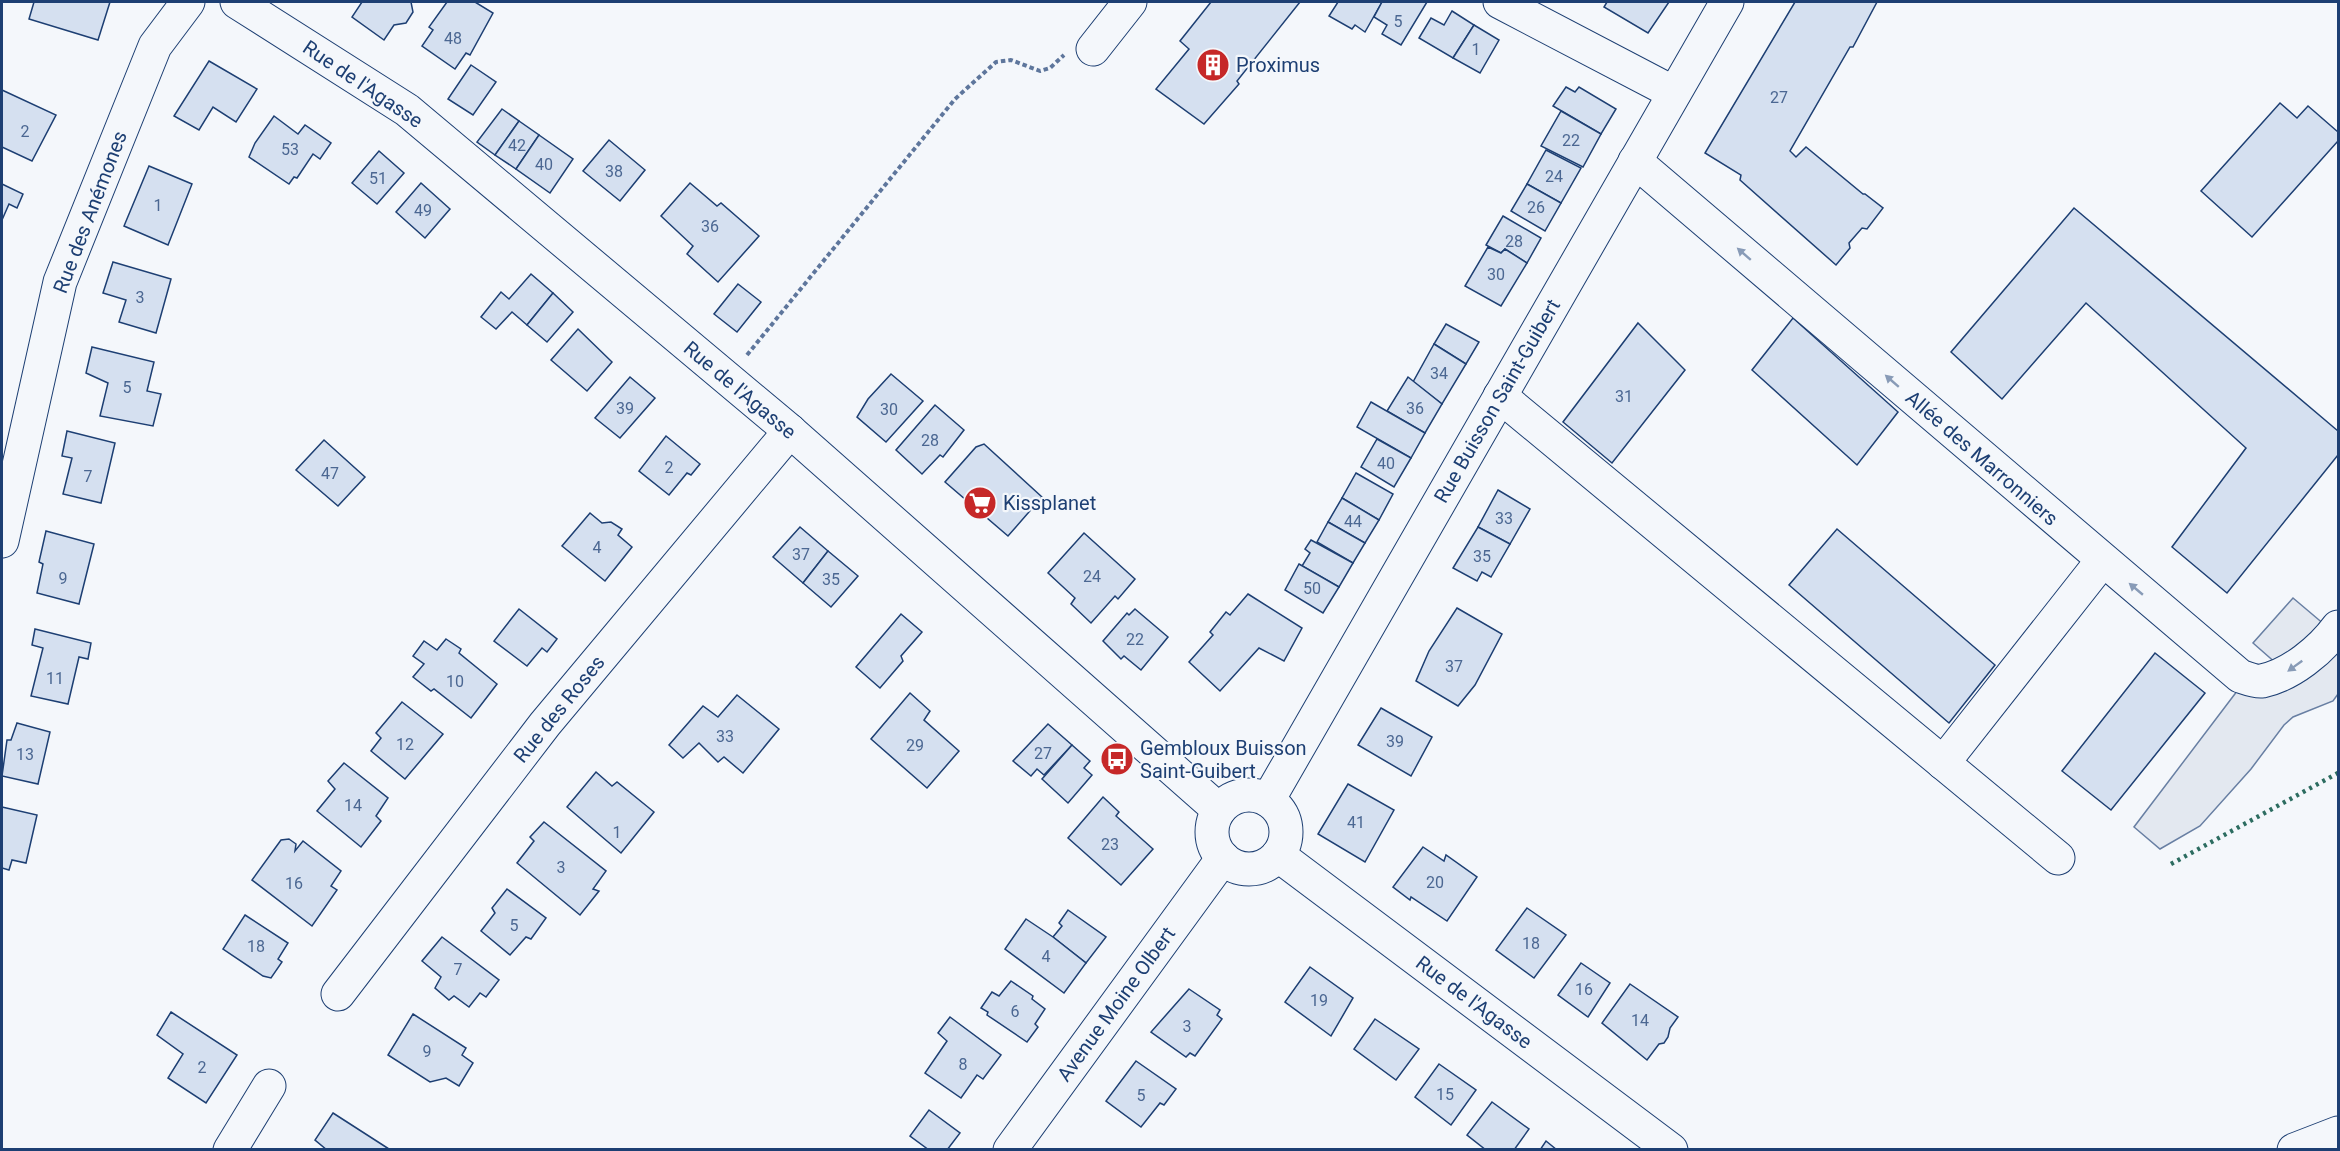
<svg xmlns="http://www.w3.org/2000/svg" width="2340" height="1151" font-family="Roboto,sans-serif">
  <style>
    .parking { fill: #e3e8f0; stroke: #687fa3; stroke-width: 1.5 }
    .building { fill: #d5e0f0; stroke: #1d3f73; stroke-width: 1.5 }
    .lines { fill: none; stroke-linecap: round; stroke-linejoin: round }
    .minor-casing { stroke: #1d3f73; stroke-width: 35 }
    .path { stroke: #5e769c; stroke-width: 4; stroke-dasharray: 4.5 3; stroke-linecap: butt }
    .minor { stroke: #f4f7fb; stroke-width: 33 }
    .hedge { stroke: #2c6c60; stroke-width: 4.5; stroke-dasharray: 3 4.5; stroke-linecap: butt }
    .oneway { fill: #889bb7 }
    .labels { text-anchor: middle; stroke-width: 4.5; stroke-linejoin: round; paint-order: stroke }
    .number-label { font-size: 16px; fill: #4b6792 }
    .poi-label { font-size: 20px; fill: #1d3f73; stroke: #f4f7fb; text-anchor: start }
    .street-label { font-size: 20px; fill: #1d3f73; stroke: #f4f7fb }
  </style>
  <rect width="100%" height="100%" fill="#f4f7fb"/>
  <path class="parking" d="M 2293,598 L 2338,636 L 2338,694 L 2333,701 L 2293,717 L 2284,725 L 2251,769 L 2200,826 L 2160,849 L 2134,827 L 2247,678 L 2286,672 L 2253,643 Z"/>
  <g class="building">
    <path d="M 34,2 L 110,2 L 98,40 L 29,19 Z"/>
    <path d="M 362,2 L 411,2 L 413,12 L 406,23 L 394,25 L 384,40 L 352,17 Z"/>
    <path d="M 447,2 L 475,2 L 493,13 L 470,55 L 466,53 L 455,69 L 422,46 L 433,30 L 429,27 Z"/>
    <path d="M 1211,2 L 1300,2 L 1237,81 L 1239,84 L 1204,124 L 1156,89 L 1189,49 L 1180,41 Z"/>
    <path d="M 1338,2 L 1382,2 L 1365,32 L 1355,25 L 1352,29 L 1329,16 Z"/>
    <path d="M 1382,2 L 1427,2 L 1401,45 L 1382,34 L 1387,25 L 1374,17 Z"/>
    <path d="M 1607,2 L 1669,2 L 1648,33 L 1604,7 Z"/>
    <path d="M 1795,2 L 1877,2 L 1853,47 L 1850,47 L 1790,151 L 1796,157 L 1806,147 L 1863,194 L 1865,194 L 1883,208 L 1867,229 L 1862,228 L 1849,243 L 1850,248 L 1836,265 L 1740,180 L 1741,175 L 1705,153 Z"/>
    <path d="M 1452,11 L 1474,25 L 1453,58 L 1419,38 L 1431,18 L 1444,25 Z"/>
    <path d="M 1474,25 L 1499,40 L 1480,73 L 1453,58 Z"/>
    <path d="M 209,61 L 257,89 L 236,122 L 213,107 L 199,130 L 174,116 Z"/>
    <path d="M 471,65 L 496,82 L 473,115 L 448,99 Z"/>
    <path d="M 1566,87 L 1575,92 L 1579,87 L 1616,109 L 1601,134 L 1553,106 Z"/>
    <path d="M 2,90 L 56,115 L 32,161 L 2,147 Z"/>
    <path d="M 2280,103 L 2297,118 L 2308,106 L 2338,132 L 2338,141 L 2252,237 L 2201,191 Z"/>
    <path d="M 502,109 L 519,121 L 495,155 L 477,142 Z"/>
    <path d="M 1561,111 L 1601,134 L 1583,167 L 1541,146 Z"/>
    <path d="M 274,116 L 298,134 L 305,125 L 331,143 L 320,159 L 313,154 L 297,178 L 294,177 L 289,184 L 249,157 L 255,143 Z"/>
    <path d="M 519,121 L 539,135 L 516,169 L 495,155 Z"/>
    <path d="M 539,135 L 573,159 L 550,193 L 516,169 Z"/>
    <path d="M 609,140 L 645,170 L 620,201 L 583,171 Z"/>
    <path d="M 1546,150 L 1581,168 L 1561,203 L 1527,184 Z"/>
    <path d="M 379,151 L 404,173 L 377,204 L 352,183 Z"/>
    <path d="M 149,166 L 192,184 L 168,245 L 124,226 Z"/>
    <path d="M 421,183 L 450,209 L 425,238 L 396,212 Z"/>
    <path d="M 690,183 L 717,206 L 721,203 L 759,236 L 718,282 L 687,254 L 693,246 L 661,216 Z"/>
    <path d="M 2,184 L 23,194 L 17,208 L 9,204 L 2,220 Z"/>
    <path d="M 1527,184 L 1561,203 L 1545,231 L 1511,211 Z"/>
    <path d="M 2074,208 L 2338,431 L 2338,455 L 2227,593 L 2172,547 L 2246,448 L 2086,303 L 2002,399 L 1951,352 Z"/>
    <path d="M 1503,216 L 1541,238 L 1527,263 L 1505,249 L 1501,253 L 1486,245 Z"/>
    <path d="M 1488,247 L 1501,253 L 1505,249 L 1527,263 L 1501,306 L 1465,286 Z"/>
    <path d="M 113,262 L 171,279 L 156,333 L 119,322 L 126,300 L 103,293 Z"/>
    <path d="M 531,274 L 553,293 L 527,325 L 512,312 L 496,329 L 481,317 L 501,292 L 509,299 Z"/>
    <path d="M 738,284 L 761,302 L 737,332 L 714,314 Z"/>
    <path d="M 553,293 L 573,312 L 547,342 L 527,325 Z"/>
    <path d="M 1793,318 L 1898,412 L 1857,465 L 1752,370 Z"/>
    <path d="M 1638,323 L 1685,370 L 1612,463 L 1563,422 Z"/>
    <path d="M 1446,324 L 1479,342 L 1466,364 L 1434,344 Z"/>
    <path d="M 578,329 L 612,362 L 587,391 L 551,360 Z"/>
    <path d="M 1434,344 L 1466,364 L 1442,404 L 1413,382 Z"/>
    <path d="M 92,347 L 154,362 L 147,391 L 161,394 L 153,426 L 100,416 L 108,383 L 86,373 Z"/>
    <path d="M 891,374 L 923,401 L 886,442 L 857,417 L 868,399 Z"/>
    <path d="M 630,377 L 655,398 L 620,438 L 595,418 Z"/>
    <path d="M 1408,377 L 1442,404 L 1425,433 L 1387,411 Z"/>
    <path d="M 1371,402 L 1425,433 L 1411,458 L 1357,427 Z"/>
    <path d="M 935,405 L 964,430 L 943,457 L 940,455 L 922,474 L 896,450 Z"/>
    <path d="M 67,431 L 115,443 L 101,503 L 63,494 L 72,458 L 62,456 Z"/>
    <path d="M 666,436 L 700,464 L 691,475 L 687,473 L 669,495 L 639,471 Z"/>
    <path d="M 1377,439 L 1411,458 L 1394,487 L 1361,467 Z"/>
    <path d="M 324,440 L 365,477 L 338,506 L 296,470 Z"/>
    <path d="M 984,444 L 1042,497 L 1008,536 L 945,482 L 976,447 Z"/>
    <path d="M 1356,473 L 1393,494 L 1379,520 L 1342,498 Z"/>
    <path d="M 1498,490 L 1530,509 L 1510,544 L 1478,527 Z"/>
    <path d="M 1342,498 L 1379,520 L 1365,543 L 1328,522 Z"/>
    <path d="M 590,513 L 602,523 L 611,522 L 622,529 L 618,535 L 632,547 L 605,581 L 562,546 Z"/>
    <path d="M 1328,522 L 1365,543 L 1353,563 L 1317,542 Z"/>
    <path d="M 800,527 L 828,551 L 803,583 L 773,557 Z"/>
    <path d="M 1478,527 L 1510,544 L 1491,577 L 1482,572 L 1477,581 L 1453,568 Z"/>
    <path d="M 1837,529 L 1995,665 L 1949,723 L 1789,585 Z"/>
    <path d="M 46,531 L 94,544 L 79,604 L 37,593 L 43,564 L 39,562 Z"/>
    <path d="M 1084,533 L 1135,579 L 1118,599 L 1115,596 L 1091,623 L 1071,604 L 1075,598 L 1048,573 Z"/>
    <path d="M 1311,540 L 1353,563 L 1339,587 L 1302,566 L 1310,553 L 1305,549 Z"/>
    <path d="M 828,551 L 858,576 L 831,607 L 803,583 Z"/>
    <path d="M 1299,564 L 1339,587 L 1323,613 L 1285,590 Z"/>
    <path d="M 1248,594 L 1302,628 L 1284,661 L 1259,648 L 1220,691 L 1189,662 L 1213,635 L 1210,632 L 1226,612 L 1230,615 Z"/>
    <path d="M 1457,608 L 1502,634 L 1475,685 L 1458,706 L 1416,681 L 1429,651 Z"/>
    <path d="M 519,609 L 557,639 L 547,652 L 542,648 L 527,666 L 494,641 Z"/>
    <path d="M 1135,609 L 1168,637 L 1141,670 L 1124,656 L 1121,659 L 1103,641 L 1127,613 L 1129,615 Z"/>
    <path d="M 901,614 L 922,632 L 901,656 L 903,661 L 880,688 L 856,667 Z"/>
    <path d="M 35,629 L 91,643 L 88,659 L 79,657 L 68,704 L 31,696 L 43,648 L 32,645 Z"/>
    <path d="M 446,639 L 461,649 L 459,653 L 497,684 L 471,718 L 434,689 L 431,691 L 413,677 L 424,664 L 413,656 L 424,641 L 437,650 Z"/>
    <path d="M 2155,653 L 2205,693 L 2111,810 L 2062,771 Z"/>
    <path d="M 910,693 L 930,711 L 924,720 L 959,751 L 927,788 L 871,739 Z"/>
    <path d="M 737,695 L 779,729 L 743,773 L 724,757 L 718,762 L 699,743 L 683,758 L 669,745 L 703,706 L 718,717 Z"/>
    <path d="M 402,702 L 443,734 L 405,779 L 371,751 L 381,738 L 376,733 Z"/>
    <path d="M 1381,708 L 1432,737 L 1411,776 L 1358,745 Z"/>
    <path d="M 17,723 L 50,732 L 38,784 L 2,776 L 7,740 L 11,740 Z"/>
    <path d="M 1048,724 L 1072,745 L 1044,775 L 1037,769 L 1031,776 L 1013,761 Z"/>
    <path d="M 1072,745 L 1090,761 L 1084,768 L 1092,775 L 1068,803 L 1042,779 Z"/>
    <path d="M 344,763 L 388,798 L 376,816 L 381,821 L 361,847 L 317,811 L 335,789 L 328,781 Z"/>
    <path d="M 596,772 L 612,786 L 617,782 L 654,812 L 621,853 L 567,807 Z"/>
    <path d="M 1348,784 L 1394,810 L 1365,862 L 1318,834 Z"/>
    <path d="M 1103,797 L 1119,812 L 1116,816 L 1153,849 L 1121,885 L 1068,838 Z"/>
    <path d="M 2,807 L 37,815 L 26,863 L 12,860 L 9,870 L 2,868 Z"/>
    <path d="M 544,822 L 606,871 L 593,889 L 599,891 L 580,915 L 517,863 L 534,841 L 530,837 Z"/>
    <path d="M 289,839 L 296,844 L 295,851 L 303,841 L 341,871 L 331,886 L 337,890 L 312,926 L 252,880 L 281,840 Z"/>
    <path d="M 1423,847 L 1444,861 L 1446,855 L 1477,877 L 1447,921 L 1411,897 L 1410,900 L 1393,887 Z"/>
    <path d="M 507,889 L 546,918 L 531,939 L 526,937 L 510,955 L 481,931 L 495,913 L 492,908 Z"/>
    <path d="M 1527,908 L 1566,935 L 1534,978 L 1496,950 Z"/>
    <path d="M 1068,910 L 1106,937 L 1086,963 L 1053,937 L 1062,926 L 1059,923 Z"/>
    <path d="M 245,915 L 288,943 L 278,959 L 282,962 L 271,978 L 263,976 L 223,949 Z"/>
    <path d="M 1026,919 L 1053,937 L 1086,963 L 1064,993 L 1005,949 Z"/>
    <path d="M 442,937 L 499,980 L 486,997 L 480,993 L 469,1007 L 454,996 L 449,1000 L 435,988 L 441,977 L 422,961 Z"/>
    <path d="M 1581,963 L 1610,983 L 1588,1017 L 1558,995 Z"/>
    <path d="M 1310,967 L 1353,998 L 1331,1036 L 1285,1002 Z"/>
    <path d="M 1011,981 L 1033,996 L 1032,999 L 1045,1009 L 1035,1024 L 1038,1027 L 1027,1042 L 987,1015 L 988,1012 L 981,1008 L 992,992 L 999,996 Z"/>
    <path d="M 1630,984 L 1678,1017 L 1670,1028 L 1668,1037 L 1664,1043 L 1659,1044 L 1647,1060 L 1602,1023 Z"/>
    <path d="M 1189,989 L 1220,1010 L 1217,1015 L 1222,1019 L 1195,1056 L 1190,1053 L 1186,1057 L 1151,1032 Z"/>
    <path d="M 171,1012 L 237,1055 L 206,1103 L 168,1078 L 183,1054 L 157,1035 Z"/>
    <path d="M 413,1014 L 466,1048 L 462,1055 L 473,1063 L 459,1086 L 446,1078 L 430,1082 L 388,1055 Z"/>
    <path d="M 950,1017 L 1001,1055 L 983,1079 L 977,1075 L 961,1098 L 925,1073 L 947,1041 L 938,1033 Z"/>
    <path d="M 1375,1019 L 1419,1049 L 1396,1080 L 1354,1049 Z"/>
    <path d="M 1136,1061 L 1176,1089 L 1164,1105 L 1160,1103 L 1141,1127 L 1106,1101 Z"/>
    <path d="M 1439,1064 L 1476,1090 L 1451,1125 L 1415,1097 Z"/>
    <path d="M 1492,1102 L 1529,1129 L 1514,1150 L 1486,1150 L 1467,1135 Z"/>
    <path d="M 929,1110 L 960,1133 L 947,1150 L 929,1150 L 910,1136 Z"/>
    <path d="M 333,1113 L 389,1149 L 389,1150 L 327,1150 L 315,1140 Z"/>
    <path d="M 1546,1141 L 1557,1150 L 1540,1150 Z"/>
  </g>
  <g class="lines">
    <g class="minor-casing">
      <g id="minor">
        <path d="M 237,2 L 407,110 L 790,431 L 1219,810"/>
        <path d="M 1500,2 L 1674,93"/>
        <path d="M 1093,49 L 1130,2"/>
        <path d="M 1635,161 L 2240,676 C 2246,678 2256,682 2262,681 C 2291,675 2321,650 2338,627"/>
        <path d="M 1500,396 L 2058,858"/>
        <path d="M 2,541 L 60,282 L 155,46 L 188,2"/>
        <path d="M 1943,763 L 2102,561"/>
        <circle cx="1249" cy="832" r="37"/>
        <path d="M 1268,800 L 1727,2"/>
        <path d="M 1278,855 L 1671,1150"/>
        <path d="M 338,994 L 545,724 L 790,431"/>
        <path d="M 230,1150 L 269,1086"/>
        <path d="M 1010,1150 L 1223,858"/>
        <path d="M 2294,1150 L 2338,1133"/>
      </g>
    </g>
    <path class="path" d="M 747,355 L 955,99 L 996,62 L 1011,60 L 1040,71 L 1050,68 L 1064,55"/>
    <use href="#minor" class="minor"/>
    <path class="hedge" d="M 2171,864 L 2338,773"/>
  </g>
  <defs><path id="oneway-solid" d="M-6-.8H1V-3.2L6.5 0L1 3.2V.8H-6Z" transform="scale(1.5)"/></defs>
  <g class="oneway">
    <use href="#oneway-solid" transform="translate(1744 254) rotate(-139)"/>
    <use href="#oneway-solid" transform="translate(1892 381) rotate(-139)"/>
    <use href="#oneway-solid" transform="translate(2136 589) rotate(-140)"/>
    <use href="#oneway-solid" transform="translate(2295 666) rotate(144)"/>
  </g>
  <defs>
    <g id="building-disc" transform="scale(1.725)"><circle r="9.5" fill="#c62828" stroke="#f4f7fb"/><path d="M-4-6H4V6H1V3H-1V6H-4ZM-2.5-4.3h1.7v1.8h-1.7ZM.8-4.3h1.7v1.8H.8ZM-2.5-1h1.7V.8h-1.7ZM.8-1h1.7V.8H.8Z" fill="#fff"/></g>
    <g id="supermarket-disc" transform="scale(1.725)"><circle r="9.5" fill="#c62828" stroke="#f4f7fb"/><path d="M-6-5.5h2.5l.6 2H6L4.5 2H-2.5L-4.4-4H-6ZM-1.5 3.2a1.3 1.3 0 1 0 .1 0ZM3 3.2a1.3 1.3 0 1 0 .1 0Z" fill="#fff"/></g>
    <g id="bus-disc" transform="scale(1.725)"><circle r="9.5" fill="#c62828" stroke="#f4f7fb"/><path d="M-5-6H5V4H4V6H2V4H-2V6H-4V4H-5ZM-3.5-4V0h7V-4ZM-3.5 1.2v1.5H-2V1.2ZM2 1.2v1.5H3.5V1.2Z" fill="#fff"/></g>
  </defs>
  <g fill-rule="evenodd">
    <use href="#building-disc" x="1213" y="65"/>
    <use href="#supermarket-disc" x="980" y="503"/>
    <use href="#bus-disc" x="1117" y="759"/>
  </g>
  <g class="labels">
    <g class="number-label">
      <text x="1398" y="27">5</text>
      <text x="453" y="44">48</text>
      <text x="1476" y="55">1</text>
      <text x="1779" y="103">27</text>
      <text x="25" y="137">2</text>
      <text x="1571" y="146">22</text>
      <text x="517" y="151">42</text>
      <text x="290" y="155">53</text>
      <text x="544" y="170">40</text>
      <text x="614" y="177">38</text>
      <text x="1554" y="182">24</text>
      <text x="378" y="184">51</text>
      <text x="158" y="211">1</text>
      <text x="1536" y="213">26</text>
      <text x="423" y="216">49</text>
      <text x="710" y="232">36</text>
      <text x="1514" y="247">28</text>
      <text x="1496" y="280">30</text>
      <text x="140" y="303">3</text>
      <text x="1439" y="379">34</text>
      <text x="127" y="393">5</text>
      <text x="1624" y="402">31</text>
      <text x="625" y="414">39</text>
      <text x="1415" y="414">36</text>
      <text x="889" y="415">30</text>
      <text x="930" y="446">28</text>
      <text x="1386" y="469">40</text>
      <text x="669" y="473">2</text>
      <text x="330" y="479">47</text>
      <text x="88" y="482">7</text>
      <text x="1504" y="524">33</text>
      <text x="1353" y="527">44</text>
      <text x="597" y="553">4</text>
      <text x="801" y="560">37</text>
      <text x="1482" y="562">35</text>
      <text x="1092" y="582">24</text>
      <text x="63" y="584">9</text>
      <text x="831" y="585">35</text>
      <text x="1312" y="594">50</text>
      <text x="1135" y="645">22</text>
      <text x="1454" y="672">37</text>
      <text x="55" y="684">11</text>
      <text x="455" y="687">10</text>
      <text x="725" y="742">33</text>
      <text x="1395" y="747">39</text>
      <text x="405" y="750">12</text>
      <text x="915" y="751">29</text>
      <text x="1043" y="759">27</text>
      <text x="25" y="760">13</text>
      <text x="353" y="811">14</text>
      <text x="1356" y="828">41</text>
      <text x="617" y="838">1</text>
      <text x="1110" y="850">23</text>
      <text x="561" y="873">3</text>
      <text x="1435" y="888">20</text>
      <text x="294" y="889">16</text>
      <text x="514" y="931">5</text>
      <text x="1531" y="949">18</text>
      <text x="256" y="952">18</text>
      <text x="1046" y="962">4</text>
      <text x="458" y="975">7</text>
      <text x="1584" y="995">16</text>
      <text x="1319" y="1006">19</text>
      <text x="1015" y="1017">6</text>
      <text x="1640" y="1026">14</text>
      <text x="1187" y="1032">3</text>
      <text x="427" y="1057">9</text>
      <text x="963" y="1070">8</text>
      <text x="202" y="1073">2</text>
      <text x="1445" y="1100">15</text>
      <text x="1141" y="1101">5</text>
    </g>
    <g class="poi-label">
      <text x="1236" y="72">Proximus</text>
      <text x="1003" y="510">Kissplanet</text>
      <text x="1140" y="755">Gembloux Buisson<tspan x="1140" dy="23">Saint-Guibert</tspan></text>
    </g>
    <g class="street-label">
      <text transform="translate(363 84) rotate(34)" y="7">Rue de l'Agasse</text>
      <text transform="translate(90 212) rotate(-69)" y="7">Rue des Anémones</text>
      <text transform="translate(740 390) rotate(40)" y="7">Rue de l'Agasse</text>
      <text transform="translate(1497 401) rotate(-60)" y="7">Rue Buisson Saint-Guibert</text>
      <text transform="translate(1982 458) rotate(41)" y="7">Allée des Marronniers</text>
      <text transform="translate(559 709) rotate(-51)" y="7">Rue des Roses</text>
      <text transform="translate(1474 1002) rotate(37)" y="7">Rue de l'Agasse</text>
      <text transform="translate(1116 1004) rotate(-54)" y="7">Avenue Moine Olbert</text>
    </g>
  </g>
  <rect width="2340" height="1151" fill="none" stroke="#1d3f73" stroke-width="6"/>
</svg>
